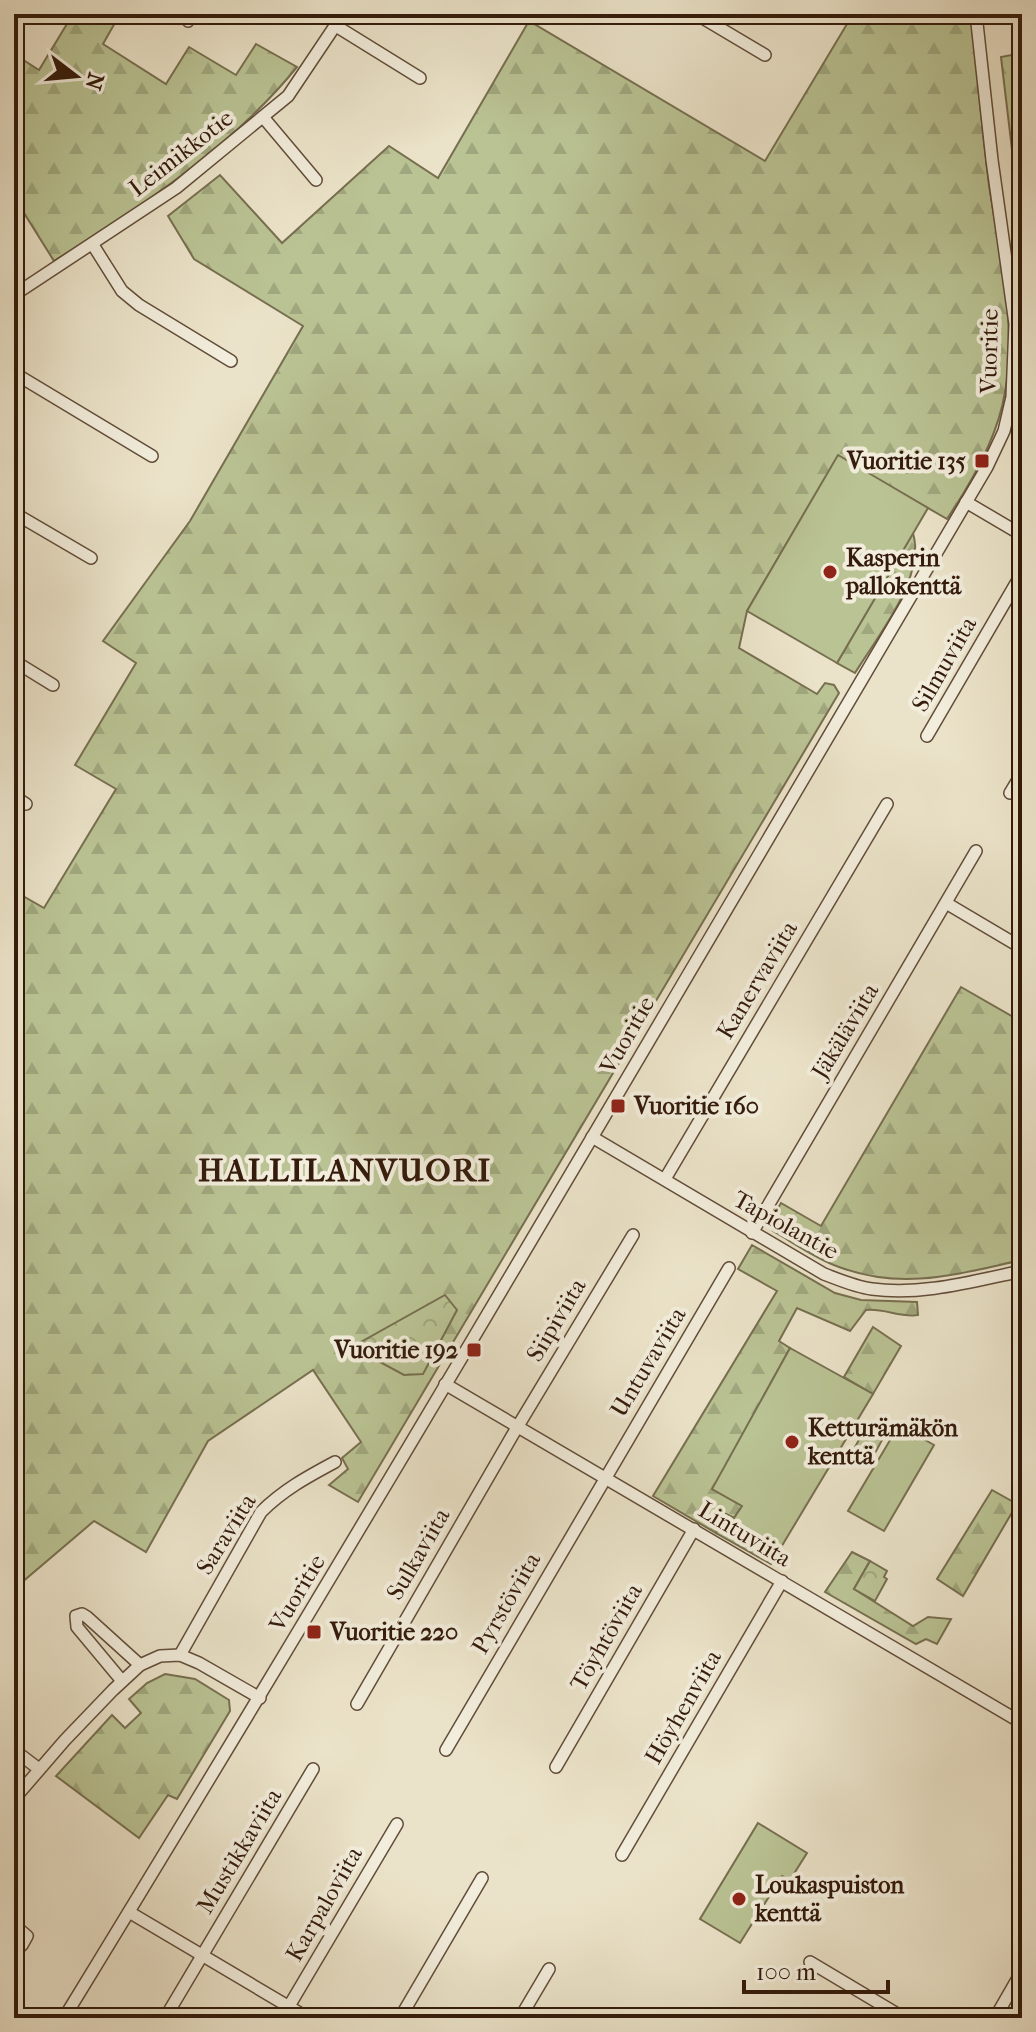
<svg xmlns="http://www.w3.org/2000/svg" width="1036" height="2032" font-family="'IM FELL French Canon',serif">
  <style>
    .forest { fill: url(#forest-firs); stroke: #776f50; stroke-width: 2 }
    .park { fill: url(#park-crowns); stroke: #776f50; stroke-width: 2 }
    .garden { fill: #bac394; stroke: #776f50; stroke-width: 2 }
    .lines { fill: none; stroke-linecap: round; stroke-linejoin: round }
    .minor-casing { stroke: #624d3a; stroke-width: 14 }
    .minor { stroke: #f2eddc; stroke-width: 11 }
    .poi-dot { fill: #8f2418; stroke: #f2eddc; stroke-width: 3 }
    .labels { text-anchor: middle; stroke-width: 8; stroke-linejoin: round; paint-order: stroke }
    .street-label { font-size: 24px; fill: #341b0b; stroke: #f2eddc }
    .poi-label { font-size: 24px; font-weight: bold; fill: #341b0b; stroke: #f2eddc; text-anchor: start }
    .district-label { font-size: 32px; font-weight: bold; letter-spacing: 2px; fill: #341b0b; stroke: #f2eddc }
  </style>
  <defs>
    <pattern id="forest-firs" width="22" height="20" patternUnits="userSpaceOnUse" patternTransform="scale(2)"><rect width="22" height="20" fill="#bac394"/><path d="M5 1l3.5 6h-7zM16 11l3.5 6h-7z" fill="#a0a77e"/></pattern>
    <pattern id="park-crowns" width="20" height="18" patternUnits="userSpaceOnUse" patternTransform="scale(2)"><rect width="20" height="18" fill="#bac394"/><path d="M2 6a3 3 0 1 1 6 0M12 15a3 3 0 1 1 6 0" fill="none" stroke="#a0a77e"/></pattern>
  </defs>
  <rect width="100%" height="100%" fill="#ebe3c9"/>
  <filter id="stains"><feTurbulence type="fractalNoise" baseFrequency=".0025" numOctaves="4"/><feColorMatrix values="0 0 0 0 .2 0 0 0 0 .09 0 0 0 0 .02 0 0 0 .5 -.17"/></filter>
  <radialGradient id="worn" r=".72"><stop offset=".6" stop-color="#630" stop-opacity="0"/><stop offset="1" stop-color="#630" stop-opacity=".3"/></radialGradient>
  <g class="forest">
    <path d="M 73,14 L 120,14 L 103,44 L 166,84 L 189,47 L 236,75 L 256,44 L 297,67 C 232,147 141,207 54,261 L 14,197 L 14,54 L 39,70 Z"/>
    <path d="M 853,14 L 971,14 C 977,71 982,128 989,185 C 999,251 1017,324 1005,392 C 998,437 972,482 947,519 L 838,456 L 747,611 L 739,648 L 817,694 L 825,683 L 834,685 L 839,693 L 358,1502 L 329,1485 L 348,1469 L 342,1458 L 361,1442 L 313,1370 L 208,1441 L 146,1552 L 94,1521 L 14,1589 L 14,891 L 44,908 L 116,789 L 75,765 L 136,663 L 103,641 L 190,521 L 303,326 L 194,259 L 168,216 L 220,175 L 282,243 L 389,146 L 438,178 L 529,21 L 765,161 Z"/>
    <path d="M 1022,53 L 1022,234 L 1001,57 Z"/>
    <path d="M 913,533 C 926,577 878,636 855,673 L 837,663 Z"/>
    <path d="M 961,987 L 1022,1022 L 1022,1260 C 957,1274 904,1291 839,1267 C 816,1259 794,1243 773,1231 L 770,1222 L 781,1203 L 821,1226 Z"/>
    <path d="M 752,1245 L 835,1293 L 861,1300 L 917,1302 L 918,1315 C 901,1318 884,1308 866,1310 L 850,1331 L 797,1308 L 779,1341 L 790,1348 L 713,1489 L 742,1506 L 734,1518 L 726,1514 L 716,1533 L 653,1496 L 777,1291 L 738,1269 Z"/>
    <path d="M 873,1327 L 901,1346 L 873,1394 L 844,1377 Z"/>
    <path d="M 992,1490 L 1017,1504 L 963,1596 L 937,1579 Z"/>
    <path d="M 852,1552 L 870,1561 L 854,1589 L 913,1626 L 928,1617 L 951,1619 L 937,1644 L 926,1639 L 916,1644 L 825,1592 Z"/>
    <path d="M 165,1674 L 195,1679 L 229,1700 L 230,1711 L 177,1799 L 168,1795 L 139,1838 L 56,1776 L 112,1715 L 125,1728 L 141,1713 L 129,1699 L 147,1683 Z"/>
  </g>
  <g class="park">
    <path d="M 445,1295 L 457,1310 L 423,1374 L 404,1375 L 352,1347 Z"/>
    <path d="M 870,1561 L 887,1571 L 884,1577 L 887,1579 L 875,1601 L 854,1589 Z"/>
  </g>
  <g class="garden">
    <path d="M 838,455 L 928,508 L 837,663 L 747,611 Z"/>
    <path d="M 790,1348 L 873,1394 L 771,1564 L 716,1533 L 726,1514 L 734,1518 L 742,1506 L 712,1489 Z"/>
    <path d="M 869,1422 L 887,1431 L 869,1464 L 851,1454 Z"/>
    <path d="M 899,1425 L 934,1445 L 884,1531 L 848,1511 Z"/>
    <path d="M 758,1823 L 807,1853 L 790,1880 L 782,1876 L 740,1943 L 700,1919 Z"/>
  </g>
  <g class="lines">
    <g class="minor-casing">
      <g id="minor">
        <path d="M 696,14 L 765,55"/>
        <path d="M 188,21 L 192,14"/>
        <path d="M 336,26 L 420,78"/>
        <path d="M 263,117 L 316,180"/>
        <path d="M 93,245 L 122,291 L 139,305 L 231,361"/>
        <path d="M 14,295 L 176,188 L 288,96 L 343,14"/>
        <path d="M 14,373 L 152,456"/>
        <path d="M 966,502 L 1022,535"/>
        <path d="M 14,513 L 91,558"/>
        <path d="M 14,661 L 53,685"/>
        <path d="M 927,736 L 1022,573"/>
        <path d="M 1010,793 L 1022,773"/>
        <path d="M 14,796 L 26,804"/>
        <path d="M 946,903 L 1022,948"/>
        <path d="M 592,1137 L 824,1274 C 840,1280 856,1287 872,1289 C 922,1296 973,1281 1022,1271"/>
        <path d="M 665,1179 L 887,804"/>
        <path d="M 752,1233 L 976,851"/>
        <path d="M 445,1384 L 1022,1723"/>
        <path d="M 180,1655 L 261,1512 C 283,1490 307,1477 335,1462"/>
        <path d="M 122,1681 L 77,1627 L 76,1616 L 82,1614 L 87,1617 L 140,1665"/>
        <path d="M 357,1704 L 512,1436 L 633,1235"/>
        <path d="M 14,1750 L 39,1769"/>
        <path d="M 446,1750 L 729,1268"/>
        <path d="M 556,1767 L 694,1529"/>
        <path d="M 14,1799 L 65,1740 L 113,1690 L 140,1665 L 160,1656 L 180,1655 L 199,1663 L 260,1698"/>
        <path d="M 622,1855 L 782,1581"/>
        <path d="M 129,1912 L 308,2018"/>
        <path d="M 14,1925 L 27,1936 L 22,1945 L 14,1944"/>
        <path d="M 810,1962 L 904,2018"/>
        <path d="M 64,2018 C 378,1505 682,985 987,467 L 1004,431 L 1012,397 L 1015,324 L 992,160 L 976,14"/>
        <path d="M 165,2018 L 313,1769"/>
        <path d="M 282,2018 L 397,1824"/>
        <path d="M 400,2018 L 482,1878"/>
        <path d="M 520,2018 L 549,1969"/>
        <path d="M 995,2018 L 1022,1971"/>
      </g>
    </g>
    <use href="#minor" class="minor"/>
  </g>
  <g class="poi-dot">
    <rect x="974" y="453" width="16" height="16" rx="4"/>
    <circle cx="830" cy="572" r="8"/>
    <rect x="610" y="1098" width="16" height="16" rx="4"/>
    <rect x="466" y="1342" width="16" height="16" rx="4"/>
    <circle cx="792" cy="1442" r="8"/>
    <rect x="306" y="1624" width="16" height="16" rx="4"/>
    <circle cx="739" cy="1899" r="8"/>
  </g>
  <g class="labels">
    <g class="street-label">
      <text transform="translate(181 153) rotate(-38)" y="8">Leimikkotie</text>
      <text transform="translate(989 351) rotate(-89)" y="8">Vuoritie</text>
      <text transform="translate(944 664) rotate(-60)" y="8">Silmuviita</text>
      <text transform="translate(757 980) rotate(-59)" y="8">Kanervaviita</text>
      <text transform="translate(845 1031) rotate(-59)" y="8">Jäkäläviita</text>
      <text transform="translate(627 1035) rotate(-60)" y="8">Vuoritie</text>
      <text transform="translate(786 1225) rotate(29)" y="8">Tapiolantie</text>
      <text transform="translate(556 1320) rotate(-59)" y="8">Siipiviita</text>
      <text transform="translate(648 1362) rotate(-59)" y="8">Untuvaviita</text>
      <text transform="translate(226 1534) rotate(-58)" y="8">Saraviita</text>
      <text transform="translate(745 1534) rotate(31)" y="8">Lintuviita</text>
      <text transform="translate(418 1554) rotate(-60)" y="8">Sulkaviita</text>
      <text transform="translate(297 1593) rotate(-59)" y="8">Vuoritie</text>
      <text transform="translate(506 1603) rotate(-60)" y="8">Pyrstöviita</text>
      <text transform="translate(606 1637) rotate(-60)" y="8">Töyhtöviita</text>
      <text transform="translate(683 1707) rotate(-60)" y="8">Höyhenviita</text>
      <text transform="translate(239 1851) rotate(-59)" y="8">Mustikkaviita</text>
      <text transform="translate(324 1904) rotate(-60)" y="8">Karpaloviita</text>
    </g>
    <g class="poi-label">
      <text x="966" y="469" text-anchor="end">Vuoritie 135</text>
      <text x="846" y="566">Kasperin<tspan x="846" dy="28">pallokenttä</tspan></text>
      <text x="634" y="1114">Vuoritie 160</text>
      <text x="458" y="1358" text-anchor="end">Vuoritie 192</text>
      <text x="808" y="1436">Ketturämäkön<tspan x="808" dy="28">kenttä</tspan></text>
      <text x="330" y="1640">Vuoritie 220</text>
      <text x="755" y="1893">Loukaspuiston<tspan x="755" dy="28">kenttä</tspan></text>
    </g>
    <g class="district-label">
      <text x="345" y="1181">HALLILANVUORI</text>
    </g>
  </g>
  <rect width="1036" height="2032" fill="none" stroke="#ebe3c9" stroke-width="48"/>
  <rect x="16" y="16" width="1004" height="2000" fill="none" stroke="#341b0b" stroke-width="4"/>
  <rect x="24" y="24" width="988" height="1984" fill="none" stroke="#341b0b" stroke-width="2"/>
  <g transform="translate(76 76) rotate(106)" stroke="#f2eddc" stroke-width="6" paint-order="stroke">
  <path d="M0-6L14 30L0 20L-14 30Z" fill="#341b0b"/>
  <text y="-12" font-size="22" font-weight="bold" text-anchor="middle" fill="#341b0b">N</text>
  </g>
  <path d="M744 1980v12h144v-12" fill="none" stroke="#341b0b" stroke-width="4"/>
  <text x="756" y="1980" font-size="24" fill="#341b0b" stroke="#f2eddc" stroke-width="6" paint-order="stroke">100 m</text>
  <rect width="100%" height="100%" filter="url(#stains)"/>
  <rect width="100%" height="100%" fill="url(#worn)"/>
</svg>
